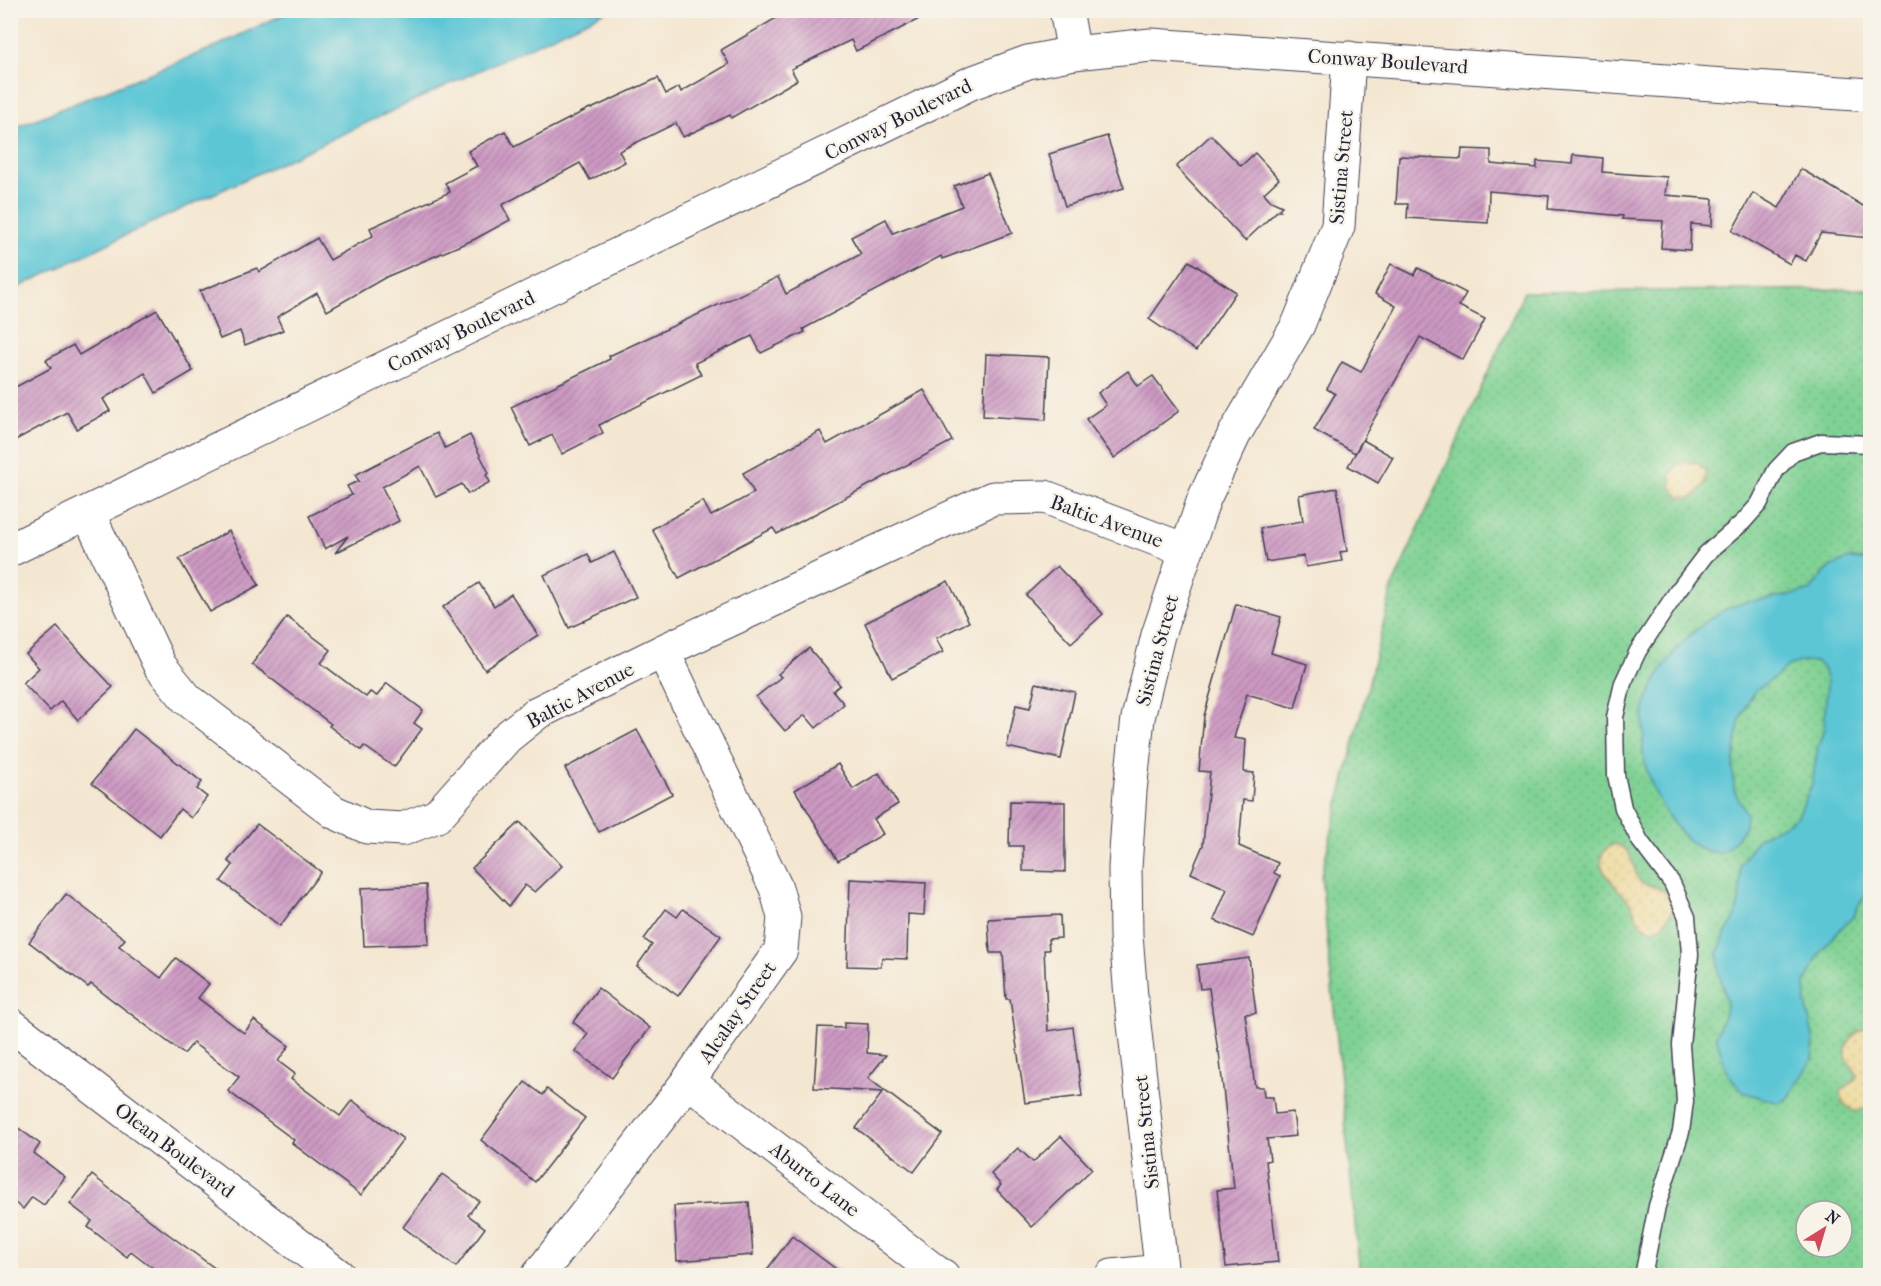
<svg xmlns="http://www.w3.org/2000/svg" width="1881" height="1286" font-family="'IM FELL French Canon',serif">
  <style>
    .grass { fill: url(#grass-dots); stroke: #517a68; stroke-width: 1.5; fill-rule: evenodd }
    .sand { fill: url(#sand-dots); stroke: #887e6c; stroke-width: 1.5 }
    .water { fill: #5bc6d5; stroke: #3e7488; stroke-width: 1.5 }
    .building { fill: url(#building-hatch) }
    .lines { fill: none; stroke-linecap: round; stroke-linejoin: round }
    .service-casing { stroke: #424052; stroke-width: 19 }
    .minor-casing { stroke: #424052; stroke-width: 35 }
    .tertiary-casing { stroke: #424052; stroke-width: 35 }
    .service { stroke: #fff; stroke-width: 16 }
    .minor { stroke: #fff; stroke-width: 33 }
    .tertiary { stroke: #fff; stroke-width: 33 }
    .labels { text-anchor: middle; stroke-width: 4.5; stroke-linejoin: round; paint-order: stroke }
    .street-label { font-size: 20px; fill: #22223b; stroke: #f7f3e8 }
  </style>
  <defs>
    <pattern id="grass-dots" width="8" height="8" patternUnits="userSpaceOnUse" patternTransform="scale(1.5)"><rect width="8" height="8" fill="#80d294"/><path d="M2 2h.1M6 6h.1" fill="none" stroke="#6eb480" stroke-width="1.8" stroke-linecap="round"/></pattern>
    <pattern id="sand-dots" width="8" height="8" patternUnits="userSpaceOnUse" patternTransform="scale(1.5)"><rect width="8" height="8" fill="#eeda9e"/><path d="M2 2h.1M6 6h.1" fill="none" stroke="#ccbb89" stroke-width="1.8" stroke-linecap="round"/></pattern>
    <pattern id="building-hatch" width="6" height="6" patternUnits="userSpaceOnUse" patternTransform="scale(1.5)"><rect width="6" height="6" fill="#cd9ac3"/><path d="M-1 1l2-2M0 6l6-6M5 7l2-2" fill="none" stroke="#a67da0"/></pattern>
  </defs>
  <rect width="100%" height="100%" fill="#f7f3e8"/>
  <filter id="ink" filterUnits="userSpaceOnUse"><feTurbulence type="fractalNoise" baseFrequency=".0167" numOctaves="2"/><feDisplacementMap in="SourceGraphic" scale="12" xChannelSelector="R" yChannelSelector="G"/><feConvolveMatrix kernelMatrix="1 2 1 2 8 2 1 2 1" color-interpolation-filters="sRGB"/></filter>
  <filter id="wash" filterUnits="userSpaceOnUse"><feTurbulence type="fractalNoise" baseFrequency=".008" numOctaves="4" result="noise"/><feDisplacementMap in="SourceGraphic" scale="24" xChannelSelector="R" yChannelSelector="G"/><feGaussianBlur stdDeviation="1.35" result="paint"/><feColorMatrix in="noise" values="0 0 0 0 0 0 0 0 0 0 0 0 0 0 0 0 0 1.4 0 .05"/><feComposite in="paint" operator="in"/></filter>
  <g filter="url(#wash)">
    <rect width="100%" height="100%" fill="#f4e7d2"/>
    <path class="grass" d="M 1870,289 L 1870,1275 L 1360,1275 L 1321,875 L 1393,585 L 1524,292 ZM 1806,1211 L 1842,1211 L 1842,1247 L 1806,1247 Z"/>
    <g class="sand">
      <path d="M 1688,462 L 1697,463 L 1706,471 L 1705,484 L 1693,498 L 1679,497 L 1672,488 L 1671,474 L 1678,464 Z"/>
      <path d="M 1614,844 C 1635,848 1631,868 1640,882 C 1658,890 1670,885 1673,910 L 1662,926 L 1654,930 C 1635,926 1639,917 1631,904 C 1619,887 1581,861 1614,844 Z"/>
      <path d="M 1870,1025 L 1870,1109 L 1853,1111 L 1842,1102 L 1841,1091 L 1855,1080 L 1857,1075 C 1855,1069 1852,1067 1849,1063 C 1838,1045 1857,1031 1870,1025 Z"/>
    </g>
    <g class="water">
      <path d="M 292,10 L 607,11 L 130,233 L 11,291 L 11,129 L 215,47 Z"/>
      <path d="M 1850,559 L 1865,560 L 1870,564 L 1870,889 L 1858,906 L 1854,916 L 1838,931 L 1820,953 L 1805,983 L 1806,1003 L 1814,1042 L 1812,1060 L 1787,1099 L 1779,1103 L 1746,1093 L 1736,1085 L 1725,1068 L 1716,1035 L 1723,1019 L 1727,1004 L 1719,972 L 1718,953 L 1725,935 L 1736,915 L 1740,897 L 1740,866 L 1747,854 L 1759,837 L 1783,826 L 1798,816 L 1812,784 L 1818,746 L 1824,729 L 1827,682 L 1823,668 L 1816,662 L 1803,661 L 1788,666 L 1777,676 L 1755,691 L 1748,702 L 1739,722 L 1733,768 L 1734,790 L 1746,813 L 1745,826 L 1731,845 L 1721,853 C 1716,852 1711,852 1707,851 C 1675,841 1645,782 1643,751 C 1642,745 1644,738 1644,732 C 1644,726 1642,720 1643,714 C 1647,693 1667,658 1683,642 C 1700,625 1723,606 1748,602 C 1769,598 1790,597 1811,590 C 1823,573 1829,565 1850,559 Z"/>
    </g>
    <g id="blocks">
      <g class="building">
        <path d="M 790,10 L 937,10 L 856,51 L 851,40 L 791,69 L 797,80 L 731,118 L 730,115 L 683,137 L 676,123 L 619,151 L 625,162 L 590,180 L 580,163 L 502,205 L 510,220 L 475,239 L 386,277 L 327,311 L 317,293 L 277,317 L 283,330 L 245,345 L 240,331 L 220,339 L 200,291 L 257,268 L 259,272 L 317,238 L 330,260 L 373,236 L 370,228 L 450,192 L 445,183 L 477,166 L 468,151 L 505,131 L 514,147 L 590,108 L 591,109 L 658,78 L 666,94 L 679,87 L 681,92 L 729,64 L 721,50 Z"/>
        <path d="M 1211,135 L 1241,166 L 1255,153 L 1279,179 L 1264,193 L 1271,201 L 1282,206 L 1279,209 L 1281,211 L 1277,211 L 1245,241 L 1176,167 Z"/>
        <path d="M 1107,136 L 1124,188 L 1065,206 L 1049,154 Z"/>
        <path d="M 1462,149 L 1491,150 L 1491,164 L 1537,168 L 1537,161 L 1572,164 L 1573,155 L 1603,158 L 1602,172 L 1667,177 L 1665,195 L 1713,199 L 1712,226 L 1691,224 L 1690,250 L 1661,248 L 1663,221 L 1622,219 L 1623,216 L 1548,209 L 1549,196 L 1489,191 L 1488,223 L 1407,218 L 1408,204 L 1396,204 L 1399,156 L 1461,159 Z"/>
        <path d="M 1801,169 L 1870,210 L 1870,238 L 1821,233 L 1806,261 L 1795,255 L 1790,264 L 1732,231 L 1753,193 L 1779,208 Z"/>
        <path d="M 988,173 L 1012,233 L 942,259 L 941,256 L 803,329 L 805,332 L 761,353 L 752,336 L 695,363 L 701,375 L 599,425 L 603,433 L 562,454 L 552,435 L 530,446 L 511,407 L 610,359 L 609,356 L 778,277 L 786,294 L 861,254 L 851,237 L 886,219 L 893,233 L 962,206 L 954,186 Z"/>
        <path d="M 1189,261 L 1236,292 L 1196,351 L 1149,319 Z"/>
        <path d="M 1391,264 L 1414,275 L 1418,268 L 1466,293 L 1459,306 L 1485,319 L 1463,360 L 1420,337 L 1355,453 L 1314,430 L 1335,394 L 1327,389 L 1342,362 L 1361,372 L 1396,306 L 1375,294 Z"/>
        <path d="M 157,310 L 193,371 L 156,393 L 145,373 L 103,399 L 110,411 L 77,429 L 67,412 L 10,443 L 10,390 L 51,368 L 46,360 L 73,345 L 79,355 Z"/>
        <path d="M 986,354 L 1049,357 L 1046,420 L 983,416 Z"/>
        <path d="M 1128,371 L 1138,386 L 1153,376 L 1179,411 L 1114,458 L 1086,419 L 1106,405 L 1098,393 Z"/>
        <path d="M 924,390 L 952,441 L 777,534 L 773,528 L 679,578 L 652,529 L 703,501 L 711,516 L 754,493 L 743,473 L 820,431 L 827,444 Z"/>
        <path d="M 437,433 L 445,448 L 470,435 L 489,473 L 486,475 L 490,482 L 468,494 L 462,484 L 436,497 L 420,466 L 382,487 L 399,521 L 335,553 L 348,536 L 325,549 L 309,516 L 352,495 L 347,486 L 359,481 L 355,475 Z"/>
        <path d="M 1363,440 L 1393,457 L 1378,483 L 1348,466 Z"/>
        <path d="M 1337,488 L 1347,551 L 1340,552 L 1342,561 L 1306,567 L 1304,556 L 1266,562 L 1260,528 L 1303,521 L 1299,495 Z"/>
        <path d="M 229,531 L 259,585 L 210,612 L 179,559 Z"/>
        <path d="M 614,552 L 636,597 L 569,628 L 544,575 L 588,554 L 592,563 Z"/>
        <path d="M 1057,566 L 1103,614 L 1071,643 L 1026,595 Z"/>
        <path d="M 948,581 L 969,622 L 936,638 L 943,652 L 892,678 L 865,623 Z"/>
        <path d="M 479,583 L 494,606 L 511,594 L 538,635 L 485,670 L 443,607 Z"/>
        <path d="M 1236,604 L 1281,617 L 1271,653 L 1307,664 L 1295,708 L 1247,694 L 1234,738 L 1246,740 L 1244,772 L 1254,773 L 1252,801 L 1243,800 L 1239,846 L 1278,863 L 1274,873 L 1280,876 L 1253,937 L 1214,920 L 1227,889 L 1191,873 L 1203,845 L 1210,772 L 1199,771 L 1204,716 Z"/>
        <path d="M 287,617 L 331,650 L 321,663 L 366,697 L 370,692 L 377,696 L 387,683 L 423,710 L 414,723 L 422,729 L 394,767 L 364,746 L 361,750 L 329,726 L 331,724 L 252,664 Z"/>
        <path d="M 57,627 L 113,687 L 78,720 L 61,701 L 50,711 L 23,683 L 39,668 L 26,654 Z"/>
        <path d="M 809,648 L 840,685 L 833,691 L 844,704 L 816,728 L 805,715 L 785,731 L 756,697 L 781,677 L 778,674 Z"/>
        <path d="M 1036,683 L 1075,692 L 1061,759 L 1007,747 L 1016,705 L 1030,708 Z"/>
        <path d="M 134,729 L 202,782 L 197,789 L 207,797 L 191,818 L 180,809 L 160,836 L 92,783 Z"/>
        <path d="M 637,730 L 672,794 L 599,832 L 565,768 Z"/>
        <path d="M 838,764 L 853,789 L 879,773 L 898,804 L 874,819 L 883,834 L 838,861 L 795,790 Z"/>
        <path d="M 1010,801 L 1065,802 L 1065,872 L 1023,871 L 1023,846 L 1009,846 Z"/>
        <path d="M 520,822 L 562,866 L 535,892 L 525,885 L 509,906 L 472,868 Z"/>
        <path d="M 257,824 L 321,872 L 280,926 L 221,881 L 233,865 L 228,861 Z"/>
        <path d="M 850,879 L 926,883 L 924,915 L 908,914 L 907,959 L 882,958 L 881,967 L 847,966 Z"/>
        <path d="M 426,885 L 429,944 L 364,946 L 361,888 Z"/>
        <path d="M 66,894 L 125,939 L 119,946 L 161,978 L 176,958 L 209,984 L 198,998 L 244,1033 L 254,1020 L 289,1046 L 278,1061 L 295,1074 L 291,1079 L 340,1116 L 352,1100 L 403,1139 L 361,1195 L 292,1143 L 294,1140 L 228,1091 L 239,1077 L 193,1043 L 184,1054 L 91,984 L 88,987 L 29,942 Z"/>
        <path d="M 666,909 L 677,917 L 683,909 L 721,936 L 678,996 L 637,966 L 652,945 L 644,939 Z"/>
        <path d="M 1060,915 L 1061,938 L 1048,939 L 1049,950 L 1044,950 L 1048,1031 L 1073,1027 L 1082,1096 L 1025,1103 L 1010,999 L 1006,999 L 1003,953 L 990,953 L 988,919 Z"/>
        <path d="M 1249,958 L 1256,1013 L 1245,1014 L 1255,1087 L 1263,1087 L 1264,1097 L 1273,1097 L 1275,1114 L 1293,1112 L 1296,1136 L 1267,1139 L 1270,1160 L 1266,1161 L 1278,1262 L 1226,1267 L 1217,1190 L 1234,1188 L 1219,1052 L 1218,1052 L 1209,988 L 1200,989 L 1197,965 Z"/>
        <path d="M 598,988 L 650,1028 L 612,1078 L 575,1051 L 588,1034 L 573,1022 Z"/>
        <path d="M 844,1023 L 868,1024 L 867,1053 L 886,1055 L 868,1078 L 942,1134 L 914,1172 L 856,1128 L 883,1092 L 814,1088 L 818,1027 L 844,1028 Z"/>
        <path d="M 525,1082 L 543,1095 L 547,1089 L 585,1118 L 535,1182 L 481,1140 Z"/>
        <path d="M 10,1122 L 40,1144 L 34,1153 L 65,1177 L 44,1205 L 32,1197 L 23,1209 L 10,1199 Z"/>
        <path d="M 1061,1136 L 1092,1169 L 1032,1227 L 997,1190 L 1001,1185 L 991,1174 L 1018,1148 L 1033,1162 Z"/>
        <path d="M 442,1174 L 479,1201 L 468,1215 L 485,1228 L 456,1267 L 403,1227 Z"/>
        <path d="M 92,1175 L 160,1228 L 224,1275 L 162,1275 L 131,1251 L 127,1257 L 88,1227 L 92,1221 L 70,1204 Z"/>
        <path d="M 749,1202 L 753,1255 L 677,1261 L 674,1206 Z"/>
        <path d="M 792,1236 L 844,1275 L 763,1275 Z"/>
      </g>
    </g>
  </g>
  <g filter="url(#ink)">
    <use href="#blocks" fill-opacity="0" stroke="#424052" stroke-width="1.5"/>
    <g class="lines">
      <g class="service-casing">
        <path id="service" d="M 1643,1276 L 1657,1206 L 1681,1132 L 1685,1101 L 1681,1045 L 1690,954 L 1687,917 L 1672,883 L 1640,841 L 1623,808 L 1616,775 L 1615,717 L 1623,683 L 1638,651 L 1677,592 L 1706,554 L 1743,522 L 1759,504 L 1776,470 L 1793,452 L 1821,442 L 1870,444"/>
      </g>
      <g class="minor-casing">
        <g id="minor">
          <path d="M 1066,10 L 1074,53"/>
          <path d="M 88,513 L 160,666 L 187,699 L 334,812 L 367,827 L 403,829 L 437,816 L 506,738 L 537,713 L 663,651 L 993,498 L 1045,497 L 1185,550"/>
          <path d="M 688,1081 L 936,1272 L 943,1276"/>
          <path d="M 538,1276 L 688,1081 L 781,950 L 784,917 L 776,888 L 663,651"/>
          <path d="M 1112,1276 L 1161,1271"/>
          <path d="M 1162,1276 L 1131,997 L 1126,935 L 1125,868 L 1130,791 L 1138,718 L 1158,635 L 1204,499 L 1234,435 L 1298,325 L 1338,226 L 1349,58"/>
        </g>
      </g>
      <g class="tertiary-casing">
        <g id="tertiary">
          <path d="M 10,550 L 971,83 L 1028,62 L 1074,53 L 1151,45 L 1870,95"/>
          <path d="M 10,1024 L 339,1276"/>
        </g>
      </g>
      <use href="#service" class="service"/>
      <use href="#minor" class="minor"/>
      <use href="#tertiary" class="tertiary"/>
    </g>
  </g>
  <g class="labels">
    <g class="street-label">
      <text transform="translate(1388 61) rotate(4)" y="7">Conway Boulevard</text>
      <text transform="translate(898 119) rotate(-26)" y="7">Conway Boulevard</text>
      <text transform="translate(1341 167) rotate(-85)" y="7">Sistina Street</text>
      <text transform="translate(461 331) rotate(-26)" y="7">Conway Boulevard</text>
      <text transform="translate(1107 521) rotate(20)" y="7">Baltic Avenue</text>
      <text transform="translate(1157 650) rotate(-75)" y="7">Sistina Street</text>
      <text transform="translate(580 695) rotate(-28)" y="7">Baltic Avenue</text>
      <text transform="translate(737 1012) rotate(-55)" y="7">Alcalay Street</text>
      <text transform="translate(1146 1132) rotate(-96)" y="7">Sistina Street</text>
      <text transform="translate(175 1150) rotate(37)" y="7">Olean Boulevard</text>
      <text transform="translate(815 1179) rotate(38)" y="7">Aburto Lane</text>
    </g>
  </g>
  <rect width="1881" height="1286" fill="none" stroke="#f7f3e8" stroke-width="36"/>
  <g transform="translate(1824 1229) rotate(37)"><circle r="28" fill="#f7f3e8" stroke="#a29fa3" stroke-width="1.5"/>
  <path d="M0-4.5L10 22L0 15L-10 22Z" fill="#d1495b"/>
  <text y="-9" font-size="16" font-weight="bold" text-anchor="middle" fill="#22223b">N</text>
  </g>
</svg>
